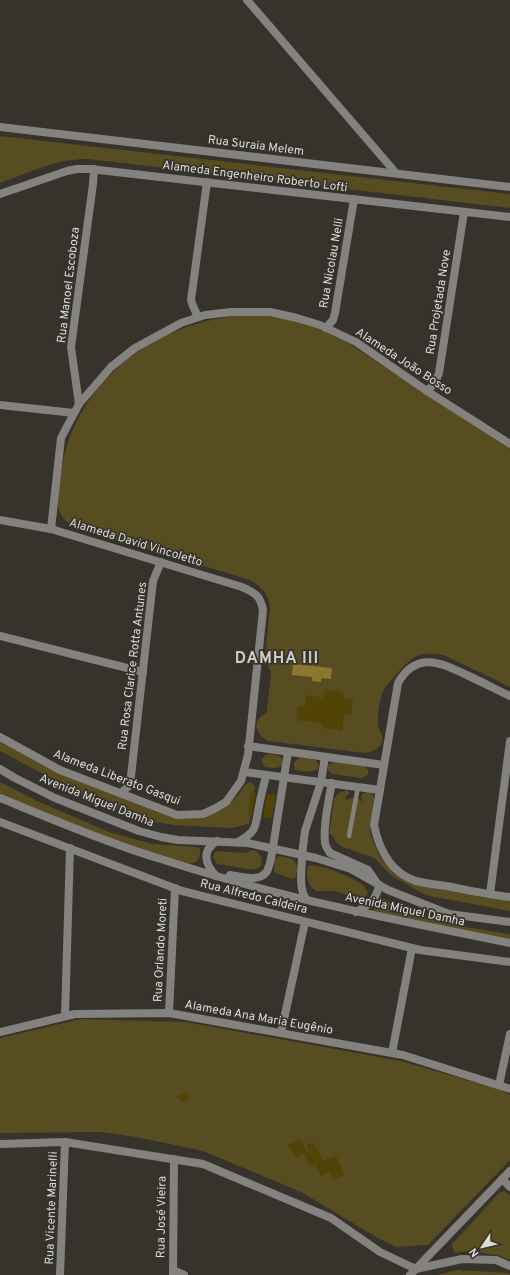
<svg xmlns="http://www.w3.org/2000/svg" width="510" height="1275" font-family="Overpass,sans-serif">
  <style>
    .green { fill: #584c21 }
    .water { fill: #8b772f }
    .building { fill: #524306 }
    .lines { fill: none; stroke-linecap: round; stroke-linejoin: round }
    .service { stroke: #83827e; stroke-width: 4.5 }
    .minor { stroke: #83827e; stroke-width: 8 }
    .tertiary { stroke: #83827e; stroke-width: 8 }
    .labels { text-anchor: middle; stroke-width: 3.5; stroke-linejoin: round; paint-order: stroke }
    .street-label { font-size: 12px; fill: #dcdbd6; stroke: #35332b }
    .district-label { font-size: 16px; font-weight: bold; letter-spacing: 1px; fill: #cfccc3; stroke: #35332b }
  </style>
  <rect width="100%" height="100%" fill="#35332b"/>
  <g class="green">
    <path d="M 0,136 L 510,194 L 510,208 L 88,159 C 58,158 28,173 0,183 Z"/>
    <path d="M 248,315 L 269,316 L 309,324 L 348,343 L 510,449 L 510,687 L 446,656 C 436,653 422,652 413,658 C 407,662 384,687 382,693 C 380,699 377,717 378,724 C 378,730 384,734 382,741 C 381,748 372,752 365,753 L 268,741 C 261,737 253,728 258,720 C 260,716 265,715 267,711 L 271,672 L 265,658 L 270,607 L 268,599 L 265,593 L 258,585 L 250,580 L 78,528 C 64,522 58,514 57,499 C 60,480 62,460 68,442 C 95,366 169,319 248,315 Z"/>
    <path d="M 0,740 L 178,818 C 202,821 223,813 238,795 C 243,790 244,783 251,782 L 255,787 L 249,824 L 246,824 L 245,825 L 232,828 L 174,825 L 154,822 L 84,796 L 0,751 Z"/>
    <path d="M 269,754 L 280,756 L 283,760 L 282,766 L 276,768 L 265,767 L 262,762 L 262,759 L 266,755 Z"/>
    <path d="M 298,758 C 307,758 321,757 318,769 C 312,773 300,772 294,769 L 294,763 Z"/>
    <path d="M 333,762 L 364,765 L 368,770 L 368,774 L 362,778 L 332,774 L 328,770 L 328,765 Z"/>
    <path d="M 0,782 L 37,801 L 109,832 L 152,844 L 197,847 L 200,849 C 201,854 199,862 193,863 C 183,865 172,859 163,857 C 108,840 54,817 0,796 Z"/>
    <path d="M 347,790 L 350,794 L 346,796 L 345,800 L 352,798 L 360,799 L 363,805 L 361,797 L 363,793 L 368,792 L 373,794 L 374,799 L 370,826 L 371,836 L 380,857 L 395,873 L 491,898 L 510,901 L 510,911 L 430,896 L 422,893 L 392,876 L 374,858 L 343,847 L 336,842 L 331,834 L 329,834 L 334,799 L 339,793 Z"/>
    <path d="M 253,850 L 256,851 L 262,858 L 261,866 L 254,870 L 217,864 L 213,857 L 214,854 L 217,851 L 245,853 Z"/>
    <path d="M 279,856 C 283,857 290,857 293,860 C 299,864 298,874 294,879 L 289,878 L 274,872 L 275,859 Z"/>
    <path d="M 309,865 C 320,864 356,878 364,886 C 366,888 367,891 368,894 L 363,899 L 359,900 C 352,898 346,894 338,892 C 332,890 326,892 319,891 C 308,890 304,874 309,865 Z"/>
    <path d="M 382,899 L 384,899 C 395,905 406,912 418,916 C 448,925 479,929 510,934 L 510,940 L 371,911 L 377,906 Z"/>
    <path d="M 81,1019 L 186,1022 L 401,1061 L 498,1089 L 510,1095 L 510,1160 L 428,1245 L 396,1247 L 376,1237 L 301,1192 L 203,1151 L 136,1137 L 101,1132 L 0,1133 L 0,1038 Z"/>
    <path d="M 505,1191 L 510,1196 L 510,1260 L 497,1255 L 468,1251 L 455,1253 L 453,1250 L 452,1244 L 499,1193 Z"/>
    <path d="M 457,1270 L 508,1273 L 510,1275 L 437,1275 Z"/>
  </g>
  <path class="water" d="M 293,664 L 332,668 L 331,679 L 321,678 L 321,682 L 312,681 L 312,677 L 292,675 Z"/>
  <g class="building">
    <path d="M 325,689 L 343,692 L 344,698 L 353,699 L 351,715 L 344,715 L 342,731 L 322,728 L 322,725 L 319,725 L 319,723 L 296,720 L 298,706 L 305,707 L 306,695 L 323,698 Z"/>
    <path d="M 251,791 L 256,792 L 252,815 L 248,815 Z"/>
    <path d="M 267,794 L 276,795 L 272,818 L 263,817 Z"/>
    <path d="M 181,1093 L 185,1093 L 189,1098 L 186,1102 L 182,1102 L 177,1097 Z"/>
    <path d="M 301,1139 L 307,1152 L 296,1157 L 288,1145 Z"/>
    <path d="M 313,1142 L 323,1161 L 336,1156 L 345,1175 L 333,1180 L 329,1172 L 321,1176 L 316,1164 L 310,1167 L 304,1154 L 309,1151 L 306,1145 Z"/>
  </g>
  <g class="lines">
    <path class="service" d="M 349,836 L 358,787"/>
    <g class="minor">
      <path d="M 247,0 L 396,173"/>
      <path d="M 0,127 L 510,187"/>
      <path d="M 0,194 L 67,171 L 77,169 L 90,169 L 510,217"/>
      <path d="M 198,317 L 193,306 L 191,300 L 207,182"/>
      <path d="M 326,328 L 333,320 L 335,313 L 354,199"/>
      <path d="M 427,391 L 435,383 L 439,373 L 464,212"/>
      <path d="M 79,404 L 71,347 L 93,184 L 94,169"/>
      <path d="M 0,405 L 74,413"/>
      <path d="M 0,520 L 51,529 L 242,587 C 255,593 260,595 263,610 L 248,755 L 241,781 L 226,802 L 214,809 L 203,814 L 177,815 L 60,770 L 0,737"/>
      <path d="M 51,529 L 61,438 L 79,404 L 111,367 L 135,348 L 181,323 L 205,315 L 231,312 L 270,312 L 297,318 L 320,325 L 356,342 L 427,391 L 510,444"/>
      <path d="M 0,636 L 143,672"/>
      <path d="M 510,696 C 497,690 484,683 471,677 C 444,664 417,649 398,683 L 374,825 C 379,849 391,873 416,881 C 428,884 441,885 452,887 C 472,891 491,895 510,897"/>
      <path d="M 248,746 L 384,765"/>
      <path d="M 244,772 L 380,790"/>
      <path d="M 332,783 C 329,796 323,829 325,842 C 325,846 328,850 330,853 L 368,870 L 379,886"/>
      <path d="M 121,793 L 130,785 L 153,581 L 161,562"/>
      <path d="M 0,822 L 182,891 L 420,950 L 510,962"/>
      <path d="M 238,842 C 258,831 255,826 259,806 C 261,795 264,785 266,775"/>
      <path d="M 273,847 L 288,752"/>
      <path d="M 302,855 L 305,831 L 321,782 L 325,757"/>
      <path d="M 490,894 L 510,741"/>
      <path d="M 169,1013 L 175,888"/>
      <path d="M 65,1016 L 70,848"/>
      <path d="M 0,1032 L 75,1014 L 169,1013 L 403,1055 L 510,1089"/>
      <path d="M 281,1033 L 305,922"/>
      <path d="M 392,1053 L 412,948"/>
      <path d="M 499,1085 L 510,1034"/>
      <path d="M 0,1144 L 65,1142 L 203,1164 L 331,1218 L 380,1252 L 416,1269 L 462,1259 L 496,1260 L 510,1266"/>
      <path d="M 502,1179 L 510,1187"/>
      <path d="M 173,1270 L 184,1275"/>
      <path d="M 60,1275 L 65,1142"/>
      <path d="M 173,1275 L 174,1159"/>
      <path d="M 410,1275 L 510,1171"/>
    </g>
    <g class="tertiary">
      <path d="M 0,769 L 15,778 L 55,798 L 139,831 L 161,837 L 178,840 L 248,843 L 316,858 L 351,869 L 388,890 L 449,914 L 510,922"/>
      <path d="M 0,798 C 54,820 108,843 164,860 C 277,897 394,920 510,943"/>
      <path d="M 302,855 C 302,869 298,887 306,899"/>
      <path d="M 230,875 C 243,877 265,884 269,866 C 271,860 272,854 273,847"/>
      <path d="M 216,876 C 205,864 201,851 217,841"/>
      <path d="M 356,912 C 370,904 375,902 379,886"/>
    </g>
  </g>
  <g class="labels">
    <g class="street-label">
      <text transform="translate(256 145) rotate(7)" y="4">Rua Suraia Melem</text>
      <text transform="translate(255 176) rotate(7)" y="4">Alameda Engenheiro Roberto Lofti</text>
      <text transform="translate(331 263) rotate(-80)" y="4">Rua Nicolau Nelli</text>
      <text transform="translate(68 285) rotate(-83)" y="4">Rua Manoel Escoboza</text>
      <text transform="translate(438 302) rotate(-81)" y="4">Rua Projetada Nove</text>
      <text transform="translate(404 361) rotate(33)" y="4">Alameda João Bosso</text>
      <text transform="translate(136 542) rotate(17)" y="4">Alameda David Vincoletto</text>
      <text transform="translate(132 666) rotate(-83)" y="4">Rua Rosa Clarice Rotta Antunes</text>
      <text transform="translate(117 777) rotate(21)" y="4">Alameda Liberato Gasqui</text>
      <text transform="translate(97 800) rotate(22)" y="4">Avenida Miguel Damha</text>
      <text transform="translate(254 896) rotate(14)" y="4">Rua Alfredo Caldeira</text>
      <text transform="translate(405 909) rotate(12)" y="4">Avenida Miguel Damha</text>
      <text transform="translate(160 950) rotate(-87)" y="4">Rua Orlando Moreti</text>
      <text transform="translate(259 1017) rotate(10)" y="4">Alameda Ana Maria Eugênio</text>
      <text transform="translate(51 1208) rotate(-88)" y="4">Rua Vicente Marinelli</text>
      <text transform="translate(161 1217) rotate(-89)" y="4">Rua José Vieira</text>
    </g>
    <g class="district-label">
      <text x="277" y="663">DAMHA III</text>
    </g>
  </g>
  <g transform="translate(482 1247) rotate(235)" stroke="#35332b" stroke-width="3" paint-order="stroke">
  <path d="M0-3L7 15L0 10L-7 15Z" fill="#dcdbd6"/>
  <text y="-6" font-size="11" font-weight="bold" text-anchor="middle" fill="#dcdbd6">N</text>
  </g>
</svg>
